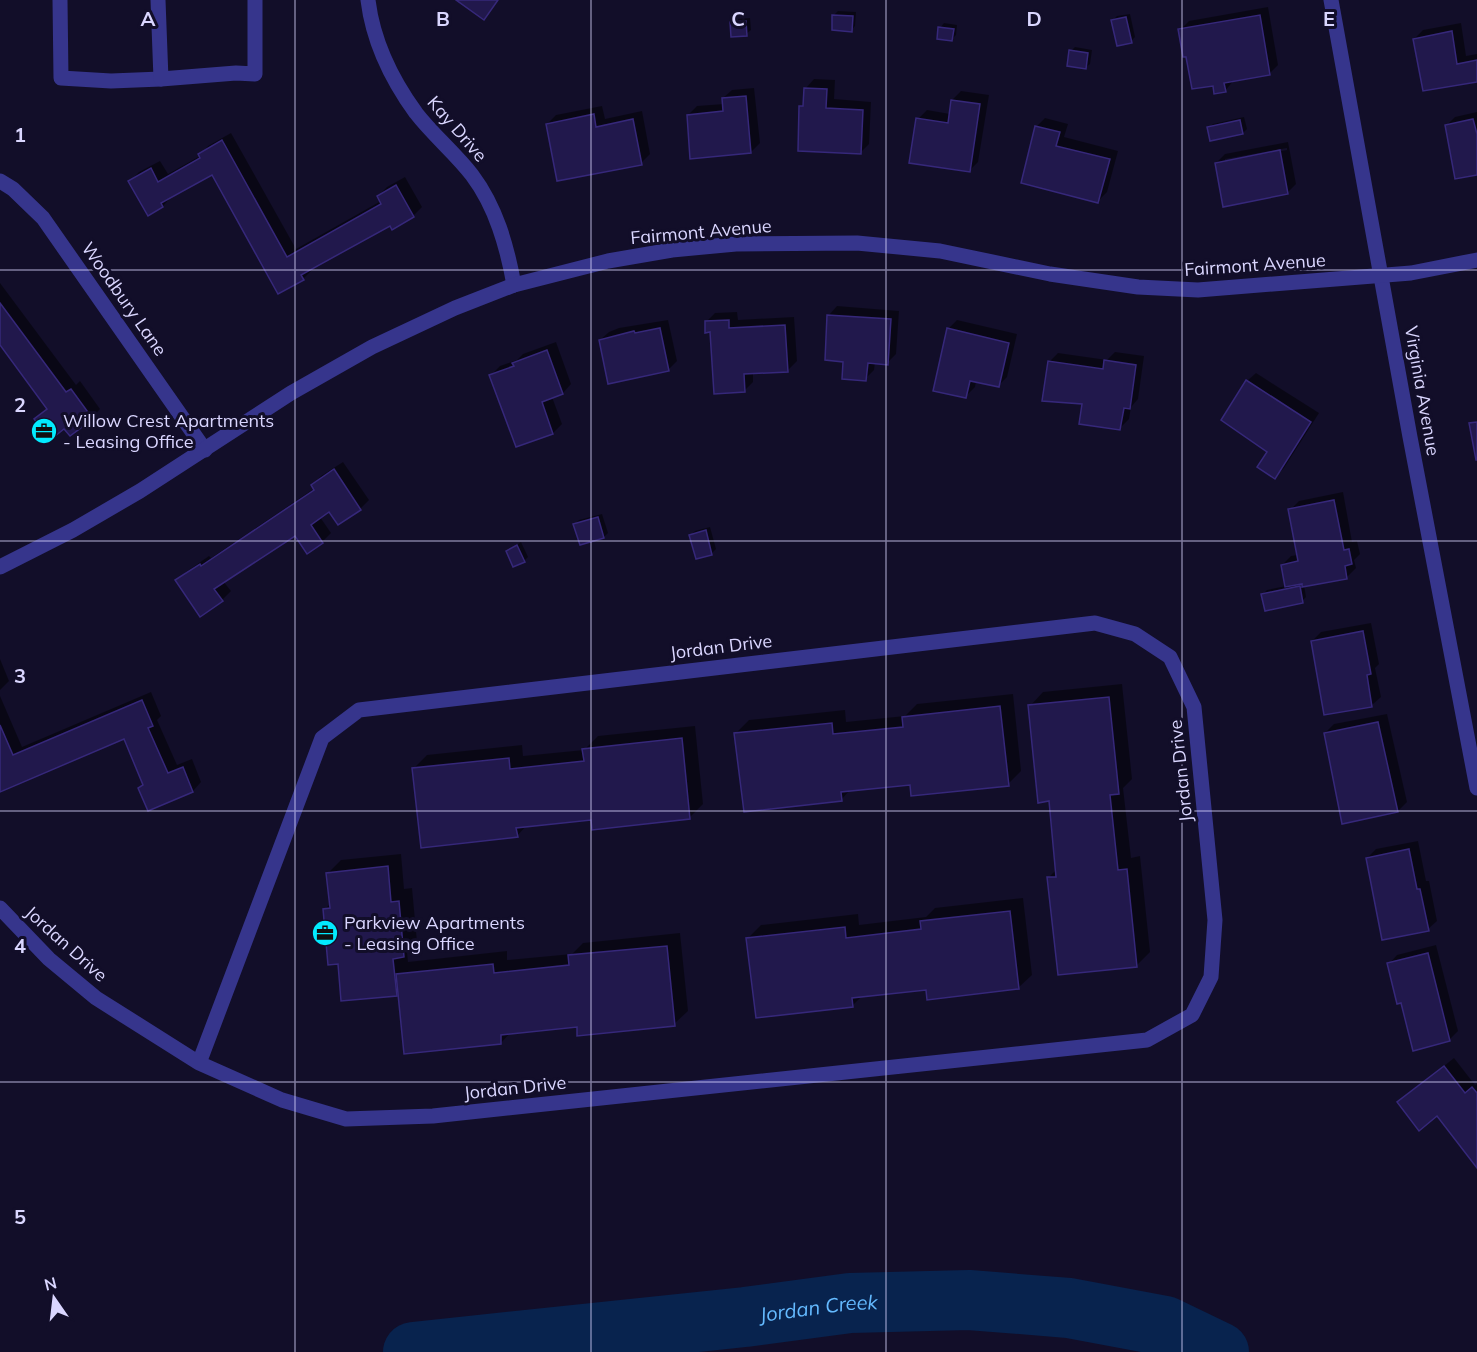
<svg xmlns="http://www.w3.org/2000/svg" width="1477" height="1352" font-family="Mulish,sans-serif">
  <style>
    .shadow { fill: #0007; fill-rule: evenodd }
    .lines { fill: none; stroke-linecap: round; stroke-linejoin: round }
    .river { stroke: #08234e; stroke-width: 60 }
    .building { fill: #21184c; stroke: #36287a; stroke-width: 1.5 }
    .minor { stroke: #36358c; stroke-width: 15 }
    .grid { fill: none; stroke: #dad6ff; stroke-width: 1.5; stroke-opacity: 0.55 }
    .labels { text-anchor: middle; stroke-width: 6; stroke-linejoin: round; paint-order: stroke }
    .street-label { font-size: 18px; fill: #dad6ff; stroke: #120e29 }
    .poi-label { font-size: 18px; fill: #dad6ff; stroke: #120e29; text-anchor: start }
    .water-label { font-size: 20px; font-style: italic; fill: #64baff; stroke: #120e29 }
    .grid-label { font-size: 20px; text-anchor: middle; font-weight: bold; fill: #dad6ff; stroke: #120e29; stroke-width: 6; stroke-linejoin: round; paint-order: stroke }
  </style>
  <rect width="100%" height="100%" fill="#120e29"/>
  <g class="shadow">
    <path d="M 1268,7 L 1278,65 L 1269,74 L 1234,80 L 1225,91 L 1214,84 L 1180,30 L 1189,21 Z"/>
    <path d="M 838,11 L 856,12 L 855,26 L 851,30 L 834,15 Z"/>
    <path d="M 1130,14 L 1135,37 L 1131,41 L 1113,20 L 1117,16 Z"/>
    <path d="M 750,18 L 751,30 L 746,34 L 732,23 L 736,19 Z"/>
    <path d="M 944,23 L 957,25 L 956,35 L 952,39 L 940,28 Z"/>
    <path d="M 1461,23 L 1466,56 L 1477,54 L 1477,80 L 1414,39 L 1423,30 Z"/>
    <path d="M 1075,47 L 1092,50 L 1090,64 L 1085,68 L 1071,51 Z"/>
    <path d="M 814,79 L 835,80 L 834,99 L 871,102 L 869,144 L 860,153 L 801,106 L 805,102 L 806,88 Z"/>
    <path d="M 754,88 L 760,143 L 751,152 L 688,115 L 697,106 L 724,104 L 723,98 L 732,90 Z"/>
    <path d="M 961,91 L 989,95 L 978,162 L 969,171 L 918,119 L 927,110 L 950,114 L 952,100 Z"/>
    <path d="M 602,106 L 605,119 L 642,111 L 650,154 L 641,163 L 547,124 L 556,115 Z"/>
    <path d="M 1477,112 L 1477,173 L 1446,126 L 1455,117 Z"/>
    <path d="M 1244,117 L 1247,129 L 1243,133 L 1209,128 L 1213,124 Z"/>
    <path d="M 1045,118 L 1068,124 L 1064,137 L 1118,151 L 1107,192 L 1098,201 L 1036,127 Z"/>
    <path d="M 231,133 L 296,249 L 381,201 L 378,196 L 387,187 L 405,177 L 422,207 L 413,216 L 391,224 L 311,268 L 312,270 L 303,279 L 213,173 L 171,197 L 163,206 L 148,214 L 130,181 L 139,172 L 160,161 L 168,174 L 200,156 L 208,146 Z"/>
    <path d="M 1288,142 L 1296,184 L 1287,193 L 1216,163 L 1225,154 ZM 1287,148 L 1287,150 L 1225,162 L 1225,159 Z"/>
    <path d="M 0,283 L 76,385 L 80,381 L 100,409 L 92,418 L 64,427 L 36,419 L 48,408 L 0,343 Z"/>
    <path d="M 837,306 L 899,311 L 896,354 L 887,363 L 875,362 L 874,370 L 865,379 L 845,360 L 829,315 Z"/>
    <path d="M 737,312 L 738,320 L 794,317 L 797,361 L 788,370 L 753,372 L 753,382 L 744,391 L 706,322 L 715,313 Z"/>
    <path d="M 668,320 L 677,361 L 668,370 L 600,340 L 609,332 L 619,328 Z"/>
    <path d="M 957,320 L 1017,334 L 1007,377 L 998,386 L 976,381 L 975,387 L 966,396 L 948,329 Z"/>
    <path d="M 556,342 L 571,384 L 563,393 L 552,397 L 562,424 L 553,433 L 517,445 L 491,375 L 500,366 L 517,360 L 523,354 Z"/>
    <path d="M 1115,352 L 1144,356 L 1138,399 L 1131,407 L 1129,419 L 1120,428 L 1084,403 L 1049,362 L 1058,353 L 1107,360 Z"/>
    <path d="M 1256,373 L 1319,413 L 1284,468 L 1275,477 L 1247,381 Z"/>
    <path d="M 343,462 L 369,500 L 360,509 L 330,510 L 320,517 L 331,533 L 322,542 L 295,534 L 223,581 L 231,591 L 222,600 L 177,580 L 186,572 L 209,556 L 211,558 L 315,488 L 313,485 L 321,476 Z"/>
    <path d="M 1343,492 L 1352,542 L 1357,541 L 1360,554 L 1354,560 L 1356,568 L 1347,577 L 1304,585 L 1306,597 L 1302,601 L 1263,594 L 1267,590 L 1286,586 L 1282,565 L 1291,556 L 1298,555 L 1290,510 L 1299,501 Z"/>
    <path d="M 602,514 L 608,533 L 604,537 L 575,524 L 579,520 Z"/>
    <path d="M 710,527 L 716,549 L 712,553 L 697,558 L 691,535 L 695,531 Z"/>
    <path d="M 521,542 L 528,557 L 524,561 L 508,551 Z"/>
    <path d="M 1371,623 L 1379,664 L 1375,668 L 1381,697 L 1372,705 L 1312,641 L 1321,632 Z"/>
    <path d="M 0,659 L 9,681 L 0,690 Z"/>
    <path d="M 1122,684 L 1132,779 L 1123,788 L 1131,858 L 1140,856 L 1150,952 L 1137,965 L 1048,878 L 1057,869 L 1050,799 L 1030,706 L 1043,692 Z"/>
    <path d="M 151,692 L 161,716 L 157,720 L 177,765 L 192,759 L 201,782 L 193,791 L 149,809 L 139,788 L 144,784 L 125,737 L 0,790 L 0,696 L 22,747 Z"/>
    <path d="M 1013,694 L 1021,771 L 1008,784 L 912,783 L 851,789 L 841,800 L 735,734 L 749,720 L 845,710 L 846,722 L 905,716 L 917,704 Z"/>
    <path d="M 1387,714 L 1407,802 L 1398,811 L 1325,733 L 1334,724 Z"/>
    <path d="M 695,726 L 703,804 L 689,818 L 593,819 L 527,825 L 517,836 L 413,769 L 427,755 L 522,745 L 523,756 L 584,750 L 598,736 Z"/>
    <path d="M 1418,841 L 1426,881 L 1429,881 L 1437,921 L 1428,929 L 1367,858 L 1376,849 Z"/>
    <path d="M 401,854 L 404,889 L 412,888 L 417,942 L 407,952 L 408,962 L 507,951 L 507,960 L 572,954 L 583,943 L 680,933 L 688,1011 L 674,1024 L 578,1026 L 511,1032 L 501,1043 L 399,994 L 342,1000 L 339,963 L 324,910 L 331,903 L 328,873 L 341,860 Z"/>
    <path d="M 1023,898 L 1032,975 L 1018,988 L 927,988 L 862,996 L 852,1006 L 747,939 L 761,925 L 858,914 L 859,925 L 926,917 L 935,908 Z"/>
    <path d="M 1436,945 L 1458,1031 L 1449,1040 L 1402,1001 L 1389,964 L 1397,955 Z"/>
    <path d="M 1454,1058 L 1475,1085 L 1477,1084 L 1477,1166 L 1437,1114 L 1399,1102 Z"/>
  </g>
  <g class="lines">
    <path class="river" id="s1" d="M 413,1352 L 745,1317 L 850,1303 L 969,1300 L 1069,1308 L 1165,1326 L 1219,1352"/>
  </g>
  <g class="building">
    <path d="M 456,0 L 498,0 L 484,20 Z"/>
    <path d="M 832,15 L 853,16 L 852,32 L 832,30 Z"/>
    <path d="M 1260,15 L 1270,75 L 1224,83 L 1226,92 L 1214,94 L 1213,86 L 1192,89 L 1186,57 L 1183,57 L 1178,29 Z"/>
    <path d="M 1126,17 L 1132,43 L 1117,46 L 1111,20 Z"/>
    <path d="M 746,21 L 747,36 L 731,37 L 730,22 Z"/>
    <path d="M 938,27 L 954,29 L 952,41 L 937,39 Z"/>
    <path d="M 1452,31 L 1457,64 L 1477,60 L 1477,82 L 1423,91 L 1413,39 Z"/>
    <path d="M 1069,50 L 1088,53 L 1086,69 L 1067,66 Z"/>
    <path d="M 804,88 L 827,89 L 826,108 L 863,110 L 861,154 L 798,151 L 799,106 L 803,106 Z"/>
    <path d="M 746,96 L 751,153 L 690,159 L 687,115 L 723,111 L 722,98 Z"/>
    <path d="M 951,100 L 980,104 L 970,172 L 909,163 L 916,118 L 948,123 Z"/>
    <path d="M 594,114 L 596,127 L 633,119 L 642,165 L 557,181 L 546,124 Z"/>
    <path d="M 1473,119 L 1477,134 L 1477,175 L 1455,179 L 1445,125 Z"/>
    <path d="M 1240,120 L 1243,134 L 1210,141 L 1207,127 Z"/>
    <path d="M 1035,126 L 1060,132 L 1056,146 L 1110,159 L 1098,203 L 1021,183 Z"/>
    <path d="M 222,140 L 287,257 L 381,204 L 377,196 L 396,185 L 414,217 L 392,230 L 390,226 L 301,275 L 304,280 L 278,294 L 212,175 L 161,203 L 163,207 L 148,216 L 128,181 L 151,168 L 158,182 L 200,158 L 198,154 Z"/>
    <path d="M 1280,150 L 1288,194 L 1223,207 L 1215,163 Z"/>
    <path d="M 0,303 L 66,392 L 71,389 L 93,419 L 70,436 L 64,429 L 50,440 L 34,419 L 47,409 L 0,345 Z"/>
    <path d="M 827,315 L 891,319 L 888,365 L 868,363 L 866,381 L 842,379 L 843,362 L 825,360 Z"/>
    <path d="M 729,320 L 729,328 L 785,325 L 788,372 L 744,374 L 745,392 L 714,394 L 710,332 L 705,333 L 705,321 Z"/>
    <path d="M 660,328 L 669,371 L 608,384 L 599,340 L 634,331 L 635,333 Z"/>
    <path d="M 947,328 L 1009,343 L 999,387 L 970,381 L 966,398 L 933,391 Z"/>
    <path d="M 547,350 L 563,394 L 542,402 L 553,434 L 516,447 L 489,375 L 514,366 L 512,363 Z"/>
    <path d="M 1104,360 L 1136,365 L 1130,409 L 1124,408 L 1120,430 L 1079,424 L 1082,404 L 1042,401 L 1048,361 L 1103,369 Z"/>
    <path d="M 1246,380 L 1311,422 L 1275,479 L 1257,467 L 1267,452 L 1221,420 Z"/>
    <path d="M 1477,422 L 1477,460 L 1476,460 L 1469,423 Z"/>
    <path d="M 334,469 L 361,510 L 338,525 L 329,512 L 311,525 L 323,543 L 307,554 L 295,536 L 214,589 L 223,601 L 200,617 L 175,580 L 200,564 L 201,566 L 314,490 L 311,485 Z"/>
    <path d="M 1334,500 L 1344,550 L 1349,549 L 1352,564 L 1345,566 L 1347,579 L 1302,587 L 1302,584 L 1285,587 L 1281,565 L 1298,561 L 1288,509 Z"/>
    <path d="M 598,517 L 604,538 L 580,545 L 573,524 Z"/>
    <path d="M 706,530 L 712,555 L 696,559 L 689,535 Z"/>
    <path d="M 517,545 L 525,562 L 513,567 L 506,551 Z"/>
    <path d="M 1300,586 L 1303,603 L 1265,611 L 1261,594 Z"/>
    <path d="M 1363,631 L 1371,674 L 1367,675 L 1372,707 L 1324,715 L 1311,641 Z"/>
    <path d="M 1109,697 L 1119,794 L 1110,795 L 1118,870 L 1127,869 L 1137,967 L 1058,975 L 1047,877 L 1056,877 L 1049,801 L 1038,803 L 1028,705 Z"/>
    <path d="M 142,700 L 153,726 L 148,728 L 168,773 L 183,767 L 193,792 L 148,811 L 138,788 L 143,785 L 124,739 L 0,792 L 0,725 L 13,755 Z"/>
    <path d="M 1000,706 L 1009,786 L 911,796 L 910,785 L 841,792 L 842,801 L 744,812 L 734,733 L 832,723 L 833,734 L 903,727 L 902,717 Z"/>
    <path d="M 1378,722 L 1398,812 L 1342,824 L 1324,733 Z"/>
    <path d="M 682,738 L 690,819 L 592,830 L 591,820 L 516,828 L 518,837 L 421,848 L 412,768 L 509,758 L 510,769 L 584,761 L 582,749 Z"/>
    <path d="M 1409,849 L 1417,889 L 1420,889 L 1429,931 L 1382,940 L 1366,858 Z"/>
    <path d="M 388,866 L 391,902 L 399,901 L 404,957 L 393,959 L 397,996 L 341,1001 L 338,964 L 328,965 L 323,909 L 330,908 L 326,873 Z"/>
    <path d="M 1010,911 L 1019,989 L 927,1000 L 926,990 L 852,998 L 853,1007 L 756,1018 L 746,938 L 845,927 L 846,938 L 921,929 L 920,921 Z"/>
    <path d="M 667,946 L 675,1026 L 577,1036 L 577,1027 L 501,1035 L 501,1044 L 404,1054 L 396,974 L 493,964 L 494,973 L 569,965 L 568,955 Z"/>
    <path d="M 1428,953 L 1450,1041 L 1413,1051 L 1401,1003 L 1397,1004 L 1387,963 Z"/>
    <path d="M 1444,1066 L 1465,1093 L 1472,1087 L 1477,1093 L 1477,1168 L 1437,1116 L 1419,1131 L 1397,1102 Z"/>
  </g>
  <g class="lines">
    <g class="minor">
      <path d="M 60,0 L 61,78 L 111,81 L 161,79"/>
      <path d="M 158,0 L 161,79 L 236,73 L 255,74 L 255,0"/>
      <path d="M 368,0 C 373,41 392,80 416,113 C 433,135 455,153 472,175 C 496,207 507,246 514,285"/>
      <path d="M 1331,0 L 1410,437 L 1477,788"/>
      <path d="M 0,181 L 13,189 L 43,218 L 205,450"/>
      <path d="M 0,567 L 73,530 L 140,491 L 291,393 L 372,347 L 455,308 L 514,285 L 608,261 L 672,250 L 736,244 L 857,243 L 940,251 L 1050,274 L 1138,287 L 1198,290 L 1411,273 L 1477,260"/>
      <path d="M 0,908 L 49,959 L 96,998 L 199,1063 L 282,1100 L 346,1119 L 433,1116 L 1147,1040 L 1192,1015 L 1211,977 L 1215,920 L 1194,707 L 1170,657 L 1135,634 L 1095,623 L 359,710 L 322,738 L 199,1063"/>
    </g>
  </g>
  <path class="grid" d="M 295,0 L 295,1352M 591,0 L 591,1352M 886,0 L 886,1352M 1182,0 L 1182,1352M 0,270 L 1477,270M 0,541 L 1477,541M 0,811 L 1477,811M 0,1082 L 1477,1082"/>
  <defs>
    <g id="office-disc" transform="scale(1.35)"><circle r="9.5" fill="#02ebff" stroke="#120e29"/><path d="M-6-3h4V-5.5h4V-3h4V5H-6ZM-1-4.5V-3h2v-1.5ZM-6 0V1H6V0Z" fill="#111"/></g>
  </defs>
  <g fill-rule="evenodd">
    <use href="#office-disc" x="44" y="431"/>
    <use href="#office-disc" x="325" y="933"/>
  </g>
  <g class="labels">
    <g class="street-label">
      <text transform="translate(457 129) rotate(49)" y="6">Kay Drive</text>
      <text transform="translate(701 232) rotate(-5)" y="6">Fairmont Avenue</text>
      <text transform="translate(1255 265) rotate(-4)" y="6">Fairmont Avenue</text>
      <text transform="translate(124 299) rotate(55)" y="6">Woodbury Lane</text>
      <text transform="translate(1422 391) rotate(80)" y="6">Virginia Avenue</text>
      <text transform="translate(721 647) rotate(-7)" y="6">Jordan Drive</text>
      <text transform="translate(1181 771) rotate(-96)" y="6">Jordan Drive</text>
      <text transform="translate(66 944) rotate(42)" y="6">Jordan Drive</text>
      <text transform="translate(515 1088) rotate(-6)" y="6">Jordan Drive</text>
    </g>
    <g class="poi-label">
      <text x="63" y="427">Willow Crest Apartments<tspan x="63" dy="21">- Leasing Office</tspan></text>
      <text x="344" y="929">Parkview Apartments<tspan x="344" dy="21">- Leasing Office</tspan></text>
    </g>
    <g class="water-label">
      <text dy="7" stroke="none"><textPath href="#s1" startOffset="408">Jordan Creek</textPath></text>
    </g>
  </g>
  <g class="grid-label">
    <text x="148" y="26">A</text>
    <text x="443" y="26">B</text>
    <text x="738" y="26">C</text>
    <text x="1034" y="26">D</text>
    <text x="1329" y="26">E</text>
    <text x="20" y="142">1</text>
    <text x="20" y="412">2</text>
    <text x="20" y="683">3</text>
    <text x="20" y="953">4</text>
    <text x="20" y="1224">5</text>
  </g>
  <g transform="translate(54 1298) rotate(346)" stroke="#120e29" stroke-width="4.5" paint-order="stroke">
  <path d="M0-4.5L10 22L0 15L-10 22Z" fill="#dad6ff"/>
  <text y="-9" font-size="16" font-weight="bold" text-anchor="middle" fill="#dad6ff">N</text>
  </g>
</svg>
